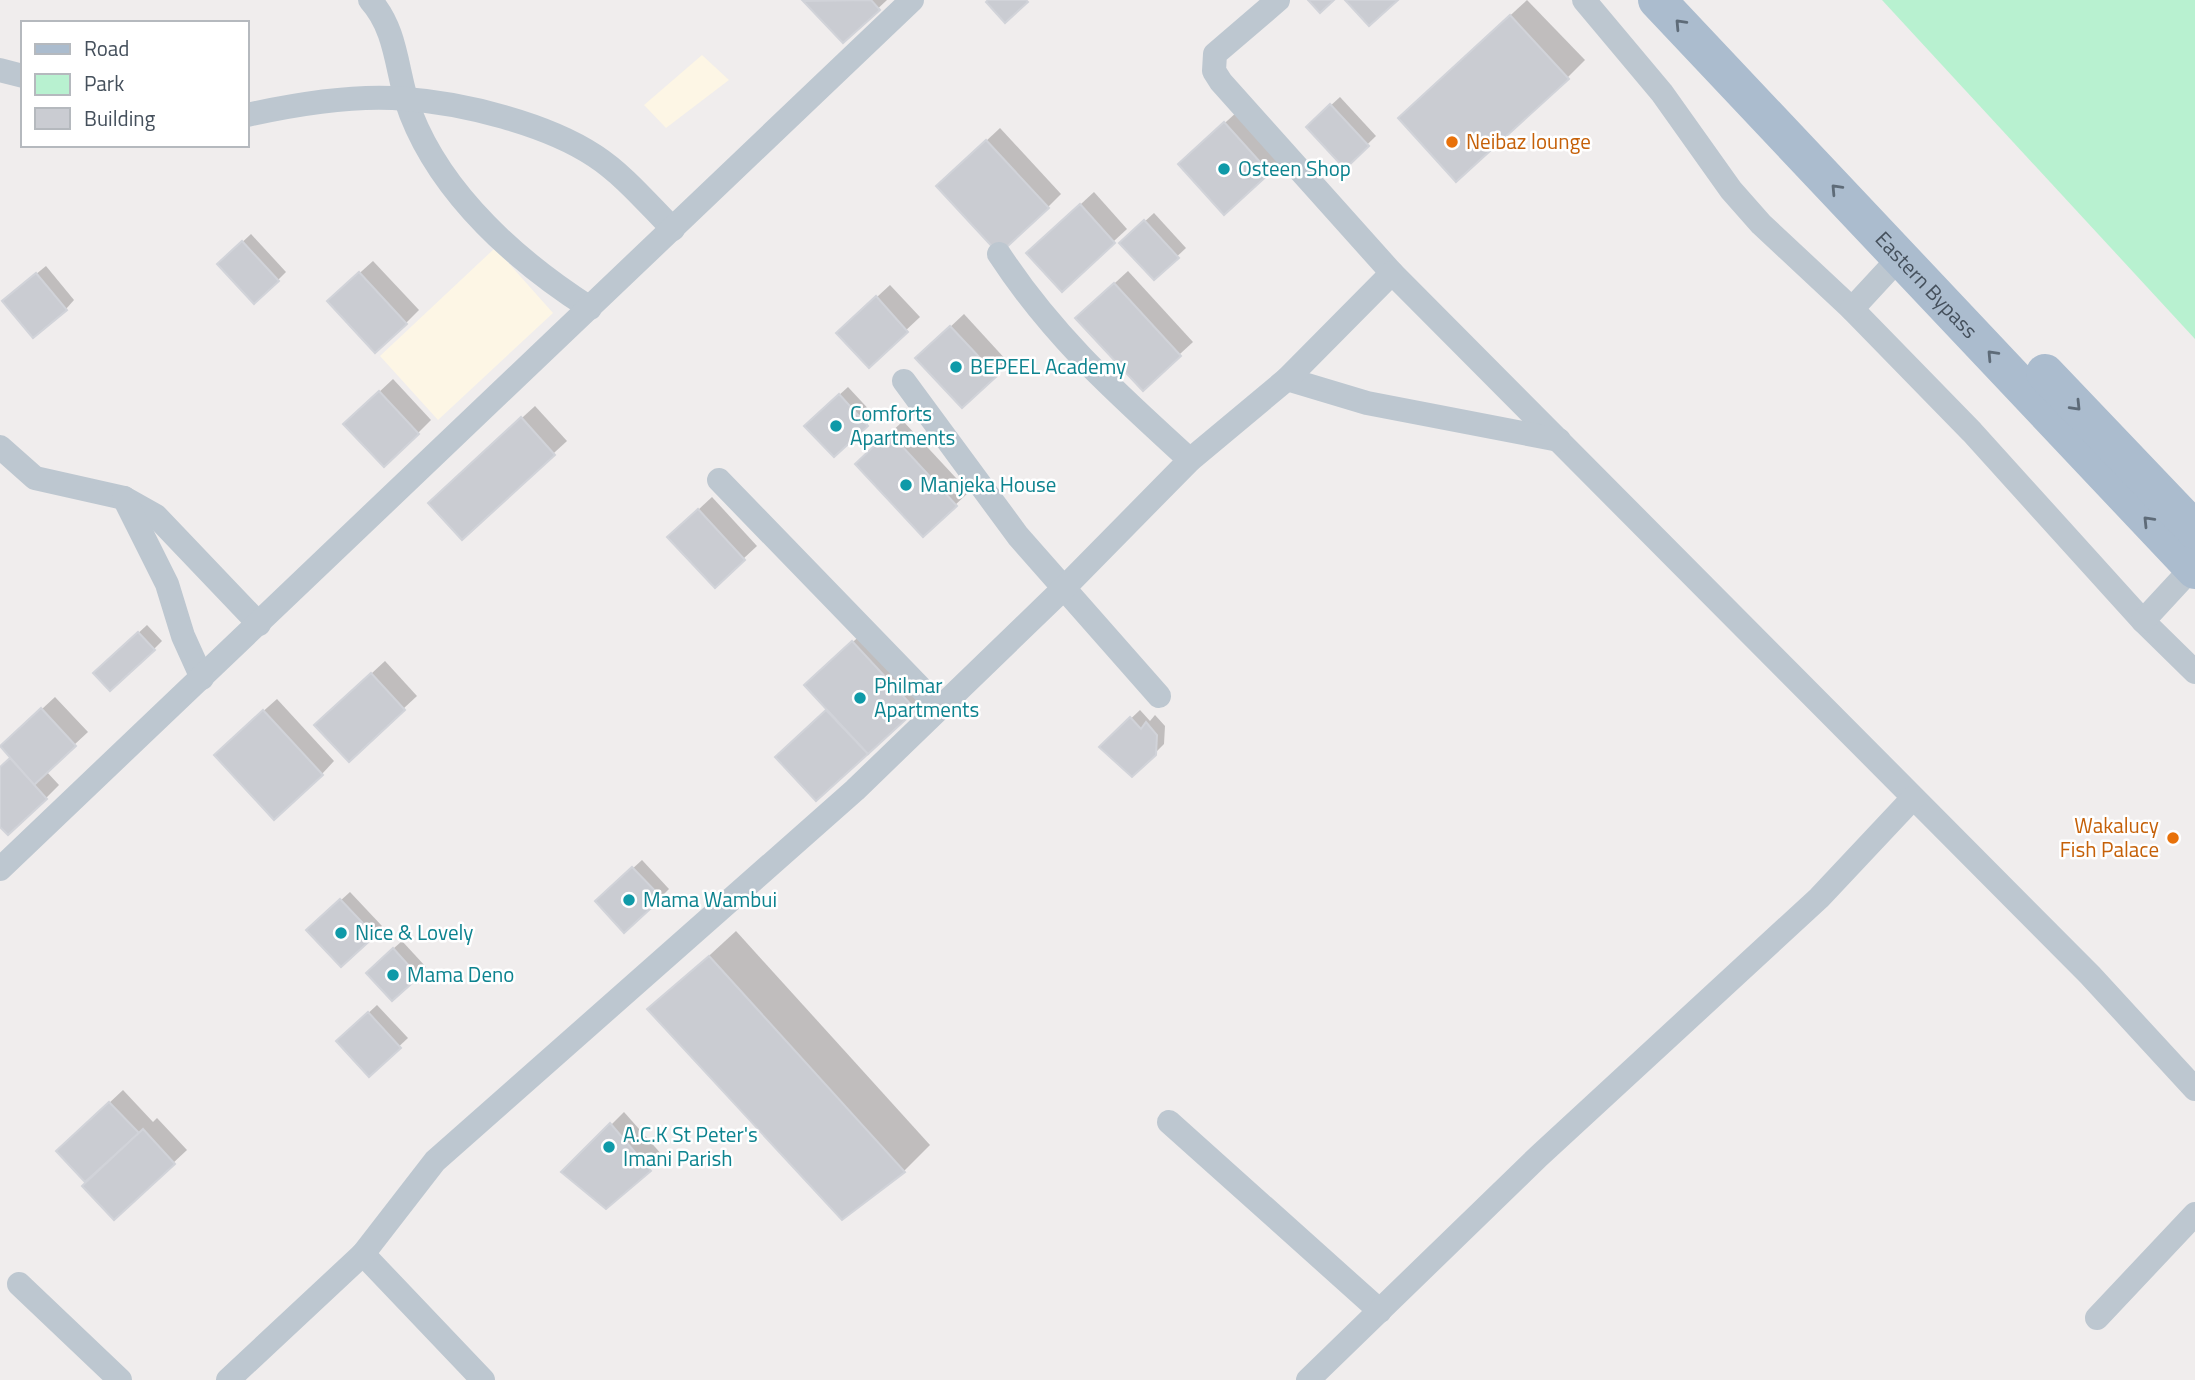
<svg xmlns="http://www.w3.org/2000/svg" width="2195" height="1380" font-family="'Titillium Web',sans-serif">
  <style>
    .commercial { fill: #fdf6e5 }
    .green { fill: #b8f1d0 }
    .shadow { fill: #0003 }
    .building { fill: #caccd2; stroke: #d1d3d9; stroke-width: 2 }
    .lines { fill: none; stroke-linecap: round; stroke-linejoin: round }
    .minor { stroke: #bdc7d0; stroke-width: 24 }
    .primary { stroke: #abbcce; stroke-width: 38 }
    .oneway { stroke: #5e6b78 }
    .food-dot { fill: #e8710a; stroke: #fff; stroke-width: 2.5 }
    .culture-dot { fill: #0f9aa8; stroke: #fff; stroke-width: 2.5 }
    .labels { text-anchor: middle; stroke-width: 5; stroke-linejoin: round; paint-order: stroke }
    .food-label { font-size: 21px; fill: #c56008; stroke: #fff; text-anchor: start }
    .culture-label { font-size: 21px; fill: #0d838f; stroke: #fff; text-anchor: start }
    .street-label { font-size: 21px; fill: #45505c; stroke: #fff }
  </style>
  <rect width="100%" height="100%" fill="#f0eded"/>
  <g class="commercial">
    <path d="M 702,55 L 729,80 L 666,128 L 644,105 Z"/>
    <path d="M 495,248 L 553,313 L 438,420 L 380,356 Z"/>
  </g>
  <path class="green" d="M 1882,0 L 2195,0 L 2195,339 Z"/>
  <g class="shadow">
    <path d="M 807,0 L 887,0 L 843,41 Z"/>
    <path d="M 1527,0 L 1585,60 L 1567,78 L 1417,101 Z"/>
    <path d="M 1340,97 L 1376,136 L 1345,166 L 1316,119 Z"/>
    <path d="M 1238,111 L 1282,158 L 1224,212 L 1193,152 Z"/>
    <path d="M 1000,128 L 1061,194 L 1048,207 L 952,173 Z"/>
    <path d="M 1094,192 L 1127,229 L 1062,289 L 1042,240 Z"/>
    <path d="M 1154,213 L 1186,248 L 1154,278 L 1130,235 Z"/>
    <path d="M 251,234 L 286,272 L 278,280 L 219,264 Z"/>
    <path d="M 373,261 L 419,310 L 406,323 L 342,289 Z"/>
    <path d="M 46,266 L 74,300 L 66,309 L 13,293 Z"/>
    <path d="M 1128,271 L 1193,342 L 1143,388 L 1091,305 Z"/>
    <path d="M 890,285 L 920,317 L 869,365 L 852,320 Z"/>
    <path d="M 964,314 L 1008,362 L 996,375 L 931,345 Z"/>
    <path d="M 393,379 L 431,420 L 418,433 L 359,411 Z"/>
    <path d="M 848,387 L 875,416 L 866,425 L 815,417 Z"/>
    <path d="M 535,406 L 567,441 L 462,537 L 443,490 Z"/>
    <path d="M 903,421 L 969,492 L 923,535 L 871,451 Z"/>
    <path d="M 712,497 L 757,546 L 715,585 L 683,524 Z"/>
    <path d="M 147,625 L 162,641 L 154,649 L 104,665 Z"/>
    <path d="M 866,630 L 928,696 L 817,799 L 791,744 L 828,709 L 819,673 Z"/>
    <path d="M 385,661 L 417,696 L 349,759 L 330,712 Z"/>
    <path d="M 55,697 L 88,732 L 46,771 L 59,785 L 46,798 L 0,824 L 0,768 L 11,758 L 15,734 Z"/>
    <path d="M 277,699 L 334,761 L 322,774 L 229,742 Z"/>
    <path d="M 1140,710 L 1150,721 L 1155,715 L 1165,726 L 1164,744 L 1155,753 L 1101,747 Z"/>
    <path d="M 642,860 L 669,889 L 661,897 L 606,893 Z"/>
    <path d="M 350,892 L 382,926 L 341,964 L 317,922 Z"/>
    <path d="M 736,931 L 930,1145 L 904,1171 L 842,1218 L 650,1010 Z"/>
    <path d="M 402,941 L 426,967 L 392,999 L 376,964 Z"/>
    <path d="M 377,1005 L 408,1038 L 369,1074 L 347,1033 Z"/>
    <path d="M 123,1090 L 153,1122 L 157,1118 L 187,1150 L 114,1218 L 88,1182 L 58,1151 Z"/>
    <path d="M 624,1112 L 663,1156 L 606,1207 L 564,1172 Z"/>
  </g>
  <g class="building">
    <path d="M 871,0 L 880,10 L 843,43 L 803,1 Z"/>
    <path d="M 988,0 L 1026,0 L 1028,2 L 1005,23 L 986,2 Z"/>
    <path d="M 1308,0 L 1334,0 L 1320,13 Z"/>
    <path d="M 1345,0 L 1398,0 L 1369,26 Z"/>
    <path d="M 1510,15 L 1569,79 L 1456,182 L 1398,118 Z"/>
    <path d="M 1330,104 L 1369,146 L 1345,169 L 1306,127 Z"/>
    <path d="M 1224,122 L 1270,173 L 1224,215 L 1178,164 Z"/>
    <path d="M 986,140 L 1049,208 L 999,254 L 936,186 Z"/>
    <path d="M 1080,204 L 1115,243 L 1062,292 L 1026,253 Z"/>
    <path d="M 1144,220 L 1179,258 L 1154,280 L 1119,243 Z"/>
    <path d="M 242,241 L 279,281 L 254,304 L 217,264 Z"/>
    <path d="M 359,272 L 407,324 L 375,353 L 327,301 Z"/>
    <path d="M 36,273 L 67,310 L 33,338 L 2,301 Z"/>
    <path d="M 1114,283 L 1181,356 L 1143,391 L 1075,318 Z"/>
    <path d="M 876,296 L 908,332 L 869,368 L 836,333 Z"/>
    <path d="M 950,326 L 997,376 L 962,408 L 915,358 Z"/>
    <path d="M 379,391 L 419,434 L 384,467 L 343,424 Z"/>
    <path d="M 839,394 L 868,426 L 834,457 L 804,426 Z"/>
    <path d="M 521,417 L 555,455 L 462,540 L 428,503 Z"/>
    <path d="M 889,432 L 957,506 L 923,537 L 855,464 Z"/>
    <path d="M 698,509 L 745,560 L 715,588 L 667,537 Z"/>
    <path d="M 138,632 L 155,650 L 110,691 L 93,673 Z"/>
    <path d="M 852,641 L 916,710 L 868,754 L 804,685 Z"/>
    <path d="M 371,673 L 405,710 L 349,762 L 314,725 Z"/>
    <path d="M 41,708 L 76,746 L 34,785 L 0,746 Z"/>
    <path d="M 263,710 L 323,775 L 274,820 L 214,755 Z"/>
    <path d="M 826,710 L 868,754 L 816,801 L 775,757 Z"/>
    <path d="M 1130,717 L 1141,729 L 1146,722 L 1157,735 L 1156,755 L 1132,777 L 1099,747 Z"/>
    <path d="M 10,758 L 47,799 L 8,835 L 0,827 L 0,767 Z"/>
    <path d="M 632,867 L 662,898 L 624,933 L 595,901 Z"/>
    <path d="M 340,899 L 375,936 L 341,967 L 306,930 Z"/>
    <path d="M 393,948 L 419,977 L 392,1001 L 366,973 Z"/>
    <path d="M 709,956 L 905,1172 L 842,1220 L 647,1009 Z"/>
    <path d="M 368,1012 L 401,1048 L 369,1077 L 336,1041 Z"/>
    <path d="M 109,1102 L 139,1133 L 85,1182 L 56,1151 Z"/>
    <path d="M 610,1123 L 651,1171 L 606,1209 L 561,1172 Z"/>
    <path d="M 143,1129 L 175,1164 L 114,1220 L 82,1186 Z"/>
  </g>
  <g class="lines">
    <g class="minor">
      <path d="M 370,0 C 399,32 396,76 411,114 C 443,196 518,262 590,308"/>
      <path d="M 1278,0 L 1215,54 L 1214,71 L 1221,82 L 1392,273 L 2090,975 L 2195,1089"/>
      <path d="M 1584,0 L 1662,93 L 1731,190 L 1761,224 L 1852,309 L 1972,432 L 2143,621 L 2195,672"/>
      <path d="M 0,70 L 23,76"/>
      <path d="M 247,115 C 297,104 355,94 406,99 C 463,103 547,124 595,156 C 624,175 648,204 673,229"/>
      <path d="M 999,254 C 1054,338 1117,393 1190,460"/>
      <path d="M 1852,309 L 1900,257"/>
      <path d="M 1287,379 L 1367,403 L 1559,440"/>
      <path d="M 904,381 L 1018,536 L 1159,696"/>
      <path d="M 0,447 L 35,478 L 124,498 L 156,516 L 259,624"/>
      <path d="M 719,480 L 939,707"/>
      <path d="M 124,498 L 167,584 L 183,636 L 202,678"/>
      <path d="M 2143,621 L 2193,567"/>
      <path d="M 0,869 L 912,0"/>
      <path d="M 1169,1122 L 1380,1311"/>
      <path d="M 363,1254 L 483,1380"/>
      <path d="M 19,1284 L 120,1380"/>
      <path d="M 2097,1318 L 2195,1214"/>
      <path d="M 228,1380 L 363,1254 L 435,1161 L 855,790 L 1064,588 L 1190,460 L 1287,379 L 1392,273"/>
      <path d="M 1308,1380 L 1539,1156 L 1819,898 L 1913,798"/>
    </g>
    <g class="primary">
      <path id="s1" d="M 1657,0 L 2195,570"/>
      <path d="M 2045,373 L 2195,530"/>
    </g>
  </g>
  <defs><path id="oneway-chevron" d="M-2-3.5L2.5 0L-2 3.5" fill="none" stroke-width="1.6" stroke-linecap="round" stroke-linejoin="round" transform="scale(1.75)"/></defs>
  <g class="oneway">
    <use href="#oneway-chevron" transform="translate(1680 24) rotate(-133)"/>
    <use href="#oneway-chevron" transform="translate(1836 189) rotate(-133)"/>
    <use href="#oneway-chevron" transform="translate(1992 355) rotate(-133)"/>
    <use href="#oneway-chevron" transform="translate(2076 406) rotate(46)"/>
    <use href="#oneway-chevron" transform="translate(2148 521) rotate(-134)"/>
  </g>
  <g class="food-dot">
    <circle cx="1452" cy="142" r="7"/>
    <circle cx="2173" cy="838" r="7"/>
  </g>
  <g class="culture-dot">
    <circle cx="1224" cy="169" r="7"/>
    <circle cx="956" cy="367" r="7"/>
    <circle cx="836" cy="426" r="7"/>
    <circle cx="906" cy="485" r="7"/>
    <circle cx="860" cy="698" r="7"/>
    <circle cx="629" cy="900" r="7"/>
    <circle cx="341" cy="933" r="7"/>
    <circle cx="393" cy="975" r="7"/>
    <circle cx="609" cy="1147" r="7"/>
  </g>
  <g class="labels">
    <g class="food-label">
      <text x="1466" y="149">Neibaz lounge</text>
      <text x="2159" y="833" text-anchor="end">Wakalucy<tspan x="2159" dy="24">Fish Palace</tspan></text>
    </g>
    <g class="culture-label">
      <text x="1238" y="176">Osteen Shop</text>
      <text x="970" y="374">BEPEEL Academy</text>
      <text x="850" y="421">Comforts<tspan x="850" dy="24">Apartments</tspan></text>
      <text x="920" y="492">Manjeka House</text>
      <text x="874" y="693">Philmar<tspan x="874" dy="24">Apartments</tspan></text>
      <text x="643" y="907">Mama Wambui</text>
      <text x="355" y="940">Nice &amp; Lovely</text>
      <text x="407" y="982">Mama Deno</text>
      <text x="623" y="1142">A.C.K St Peter's<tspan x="623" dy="24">Imani Parish</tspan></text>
    </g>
    <g class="street-label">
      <text dy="7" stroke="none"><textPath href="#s1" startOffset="392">Eastern Bypass</textPath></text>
    </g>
  </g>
  <rect x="21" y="21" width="228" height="126" fill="#ffffff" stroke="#b5b9be" stroke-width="2"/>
  <rect x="35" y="44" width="35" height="10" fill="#abbcce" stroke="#b5b9be" stroke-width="2"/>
  <text x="84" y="56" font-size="21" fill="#45505c">Road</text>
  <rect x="35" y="74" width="35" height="21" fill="#b8f1d0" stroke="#b5b9be" stroke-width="2"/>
  <text x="84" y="91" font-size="21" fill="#45505c">Park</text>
  <rect x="35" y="108" width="35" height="21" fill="#caccd2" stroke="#b5b9be" stroke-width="2"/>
  <text x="84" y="126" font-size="21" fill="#45505c">Building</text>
</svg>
